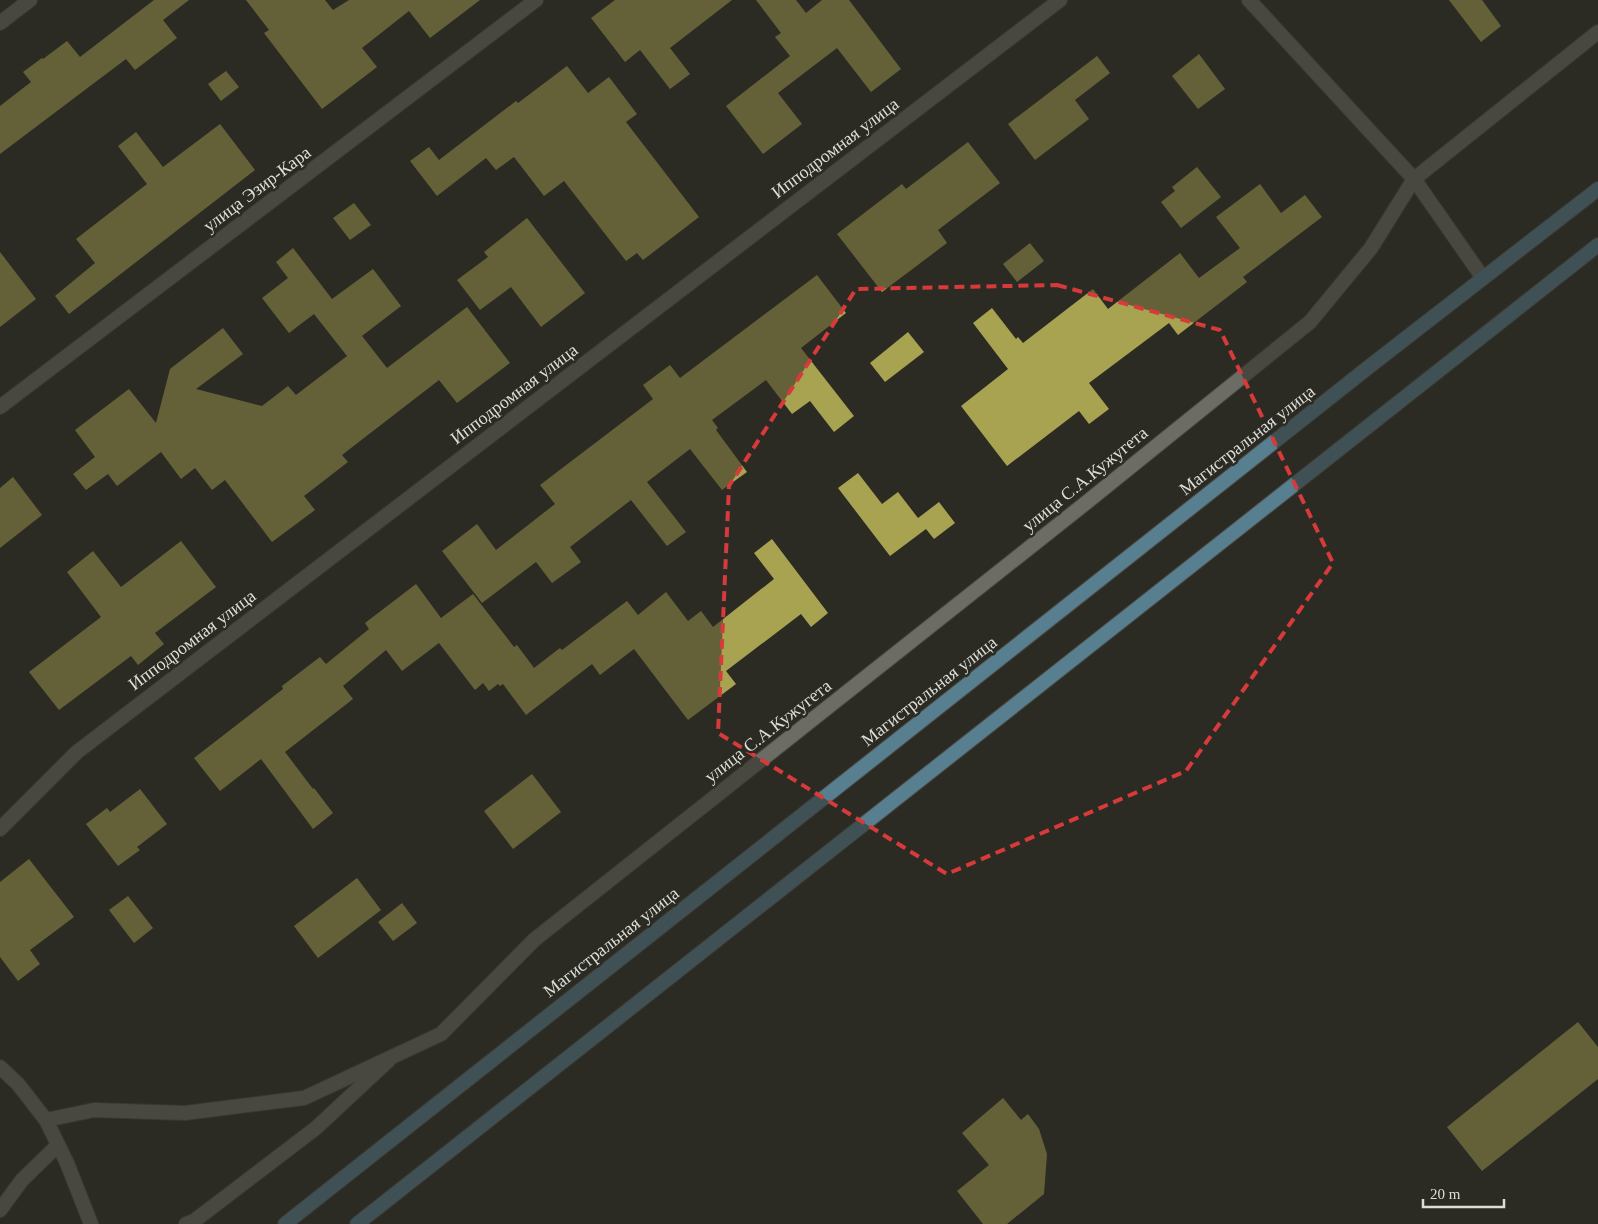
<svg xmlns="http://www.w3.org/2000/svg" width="1598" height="1224" font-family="'Times New Roman',serif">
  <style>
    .building { fill: #a8a351 }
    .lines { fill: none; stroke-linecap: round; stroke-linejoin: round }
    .service-casing { stroke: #494842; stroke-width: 16 }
    .minor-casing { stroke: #494842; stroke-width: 16 }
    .tertiary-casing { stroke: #494842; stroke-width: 16 }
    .secondary-casing { stroke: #494842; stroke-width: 16 }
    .service { stroke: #6c6c64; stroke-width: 14 }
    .minor { stroke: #6c6c64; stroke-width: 14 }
    .tertiary { stroke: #6c6c64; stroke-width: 14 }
    .secondary { stroke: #587f8f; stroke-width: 14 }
    .marked { fill: none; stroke: #d73a3a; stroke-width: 4; stroke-dasharray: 10 6; stroke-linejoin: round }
    .labels { text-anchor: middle; stroke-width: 5; stroke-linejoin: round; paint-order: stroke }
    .street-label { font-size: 18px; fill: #deded9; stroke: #2b2b24 }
  </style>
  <rect width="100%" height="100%" fill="#2b2b24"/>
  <g class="building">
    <path d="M 154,0 L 189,0 L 163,20 L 177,38 L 135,70 L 126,59 L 0,154 L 0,106 L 31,82 L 23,72 L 42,58 L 43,59 L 67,41 L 80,57 Z"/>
    <path d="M 246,0 L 325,0 L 333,10 L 349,0 L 480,0 L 430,38 L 409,11 L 362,48 L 377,67 L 322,109 L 264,33 L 269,30 Z"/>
    <path d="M 615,0 L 732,0 L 670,48 L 690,74 L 670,89 L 640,50 L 625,62 L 591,18 Z"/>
    <path d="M 756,0 L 796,0 L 806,13 L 822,0 L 849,0 L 901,69 L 871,92 L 837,48 L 778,93 L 802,124 L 763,154 L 726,106 L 790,56 L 775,37 L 781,33 Z"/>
    <path d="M 1449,0 L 1482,0 L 1501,26 L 1481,42 Z"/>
    <path d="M 1199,54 L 1225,89 L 1198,109 L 1172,76 Z"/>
    <path d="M 1097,56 L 1110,73 L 1075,100 L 1089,119 L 1035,160 L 1008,124 Z"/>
    <path d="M 567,66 L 588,93 L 609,77 L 637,114 L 626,122 L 699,217 L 643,260 L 637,253 L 626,261 L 564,181 L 544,196 L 514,157 L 496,170 L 486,158 L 437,196 L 410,161 L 429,147 L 439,160 L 516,101 L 518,103 Z"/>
    <path d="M 226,71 L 239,87 L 221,101 L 208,84 Z"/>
    <path d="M 220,124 L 255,170 L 69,314 L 55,296 L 95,263 L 76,239 L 147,184 L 118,146 L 136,132 L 163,167 Z"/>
    <path d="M 968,142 L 1000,183 L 938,230 L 947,243 L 882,292 L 837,234 L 902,184 L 906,189 Z"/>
    <path d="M 1197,167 L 1221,197 L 1181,228 L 1161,202 L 1175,191 L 1172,187 Z"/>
    <path d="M 1260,184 L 1281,213 L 1305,195 L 1322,217 L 1243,277 L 1247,282 L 1178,335 L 1169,323 L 1089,383 L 1109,409 L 1089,424 L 1079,411 L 1007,466 L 961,406 L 1008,369 L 973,323 L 992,308 L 1016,339 L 1018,337 L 1023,343 L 1093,289 L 1108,309 L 1180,253 L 1199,278 L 1240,248 L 1216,217 Z"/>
    <path d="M 354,203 L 371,225 L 350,240 L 333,218 Z"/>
    <path d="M 527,218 L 585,293 L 541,327 L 511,287 L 480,310 L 457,280 L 488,257 L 484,252 Z"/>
    <path d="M 1030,243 L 1044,261 L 1017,282 L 1003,264 Z"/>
    <path d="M 293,248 L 332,299 L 373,269 L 401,306 L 362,336 L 387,368 L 467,307 L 510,363 L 457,403 L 439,380 L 342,455 L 348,462 L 304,496 L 315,510 L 272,542 L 225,480 L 212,490 L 195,468 L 181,479 L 161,452 L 117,486 L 108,474 L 86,490 L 73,474 L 95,457 L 75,430 L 129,389 L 156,423 L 170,369 L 223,328 L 243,354 L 196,389 L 262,406 L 288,386 L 296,395 L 347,356 L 314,314 L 289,333 L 262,298 L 288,278 L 276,262 Z"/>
    <path d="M 0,252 L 36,299 L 0,327 Z"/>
    <path d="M 817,275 L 846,313 L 801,348 L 854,416 L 834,432 L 810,401 L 792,414 L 766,380 L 712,420 L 718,428 L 716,430 L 747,472 L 722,490 L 690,449 L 647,482 L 686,532 L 667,546 L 631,500 L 570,547 L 581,562 L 552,583 L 536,562 L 482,603 L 442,551 L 477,524 L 496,550 L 555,504 L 540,485 L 653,399 L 643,385 L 670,365 L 680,378 Z"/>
    <path d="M 908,332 L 924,352 L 885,382 L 870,363 Z"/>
    <path d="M 858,473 L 882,504 L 898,492 L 918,518 L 939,502 L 955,523 L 934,539 L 926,529 L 890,556 L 838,488 Z"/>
    <path d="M 13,477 L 42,515 L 0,548 L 0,488 Z"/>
    <path d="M 772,539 L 828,613 L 811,627 L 801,614 L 726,671 L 736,684 L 688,720 L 634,649 L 600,675 L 592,664 L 526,715 L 503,684 L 500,686 L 498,684 L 489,691 L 483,683 L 475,690 L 439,643 L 402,671 L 386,650 L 343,686 L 353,699 L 285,752 L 313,789 L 314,788 L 333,813 L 313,829 L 261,759 L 220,791 L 194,758 L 283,689 L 282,686 L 320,657 L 326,664 L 369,629 L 365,623 L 416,584 L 441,618 L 473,594 L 514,647 L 517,645 L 534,668 L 560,648 L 562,650 L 627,601 L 638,615 L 666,592 L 688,621 L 701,611 L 713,627 L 774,579 L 754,553 Z"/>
    <path d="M 181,541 L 216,587 L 155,633 L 164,644 L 138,665 L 131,656 L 59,710 L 29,672 L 101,617 L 67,572 L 93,551 L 121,587 Z"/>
    <path d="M 532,774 L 561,812 L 513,849 L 484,811 Z"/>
    <path d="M 140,789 L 167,824 L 137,847 L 140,850 L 118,866 L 86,824 L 107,808 L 110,812 Z"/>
    <path d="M 29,859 L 74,917 L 30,950 L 40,964 L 18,981 L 0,957 L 0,882 Z"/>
    <path d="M 357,878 L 381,910 L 318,958 L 294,926 Z"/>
    <path d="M 128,896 L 153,928 L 134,943 L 109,910 Z"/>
    <path d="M 402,903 L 417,923 L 393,941 L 378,922 Z"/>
    <path d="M 1578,1022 L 1598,1047 L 1598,1079 L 1482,1171 L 1447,1127 Z"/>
    <path d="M 1003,1098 L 1021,1120 L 1028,1114 L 1039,1129 L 1047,1154 L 1044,1194 L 1007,1224 L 983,1224 L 957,1191 L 989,1165 L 962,1133 Z"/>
  </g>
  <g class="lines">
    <g class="service-casing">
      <g id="service">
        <path d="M 1249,0 L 1414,179 L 1483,278"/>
        <path d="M 1414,179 L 1598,32"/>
        <path d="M 0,1210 L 22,1180 L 58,1145"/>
        <path d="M 186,1224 L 194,1221 L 316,1128 L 389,1060"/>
      </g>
    </g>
    <g class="minor-casing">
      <g id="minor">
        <path d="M 0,23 L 30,0"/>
        <path d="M 0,407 L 536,0"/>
        <path d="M 0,829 L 77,752 L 1060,0"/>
        <path d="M 46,1120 L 94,1110 L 185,1113 L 304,1098 L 441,1034 L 534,940 L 1087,502 L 1310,322 L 1371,248 L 1414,179"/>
      </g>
    </g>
    <g class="tertiary-casing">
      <path id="tertiary" d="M 0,1067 L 18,1084 L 46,1120 L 67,1163 L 91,1224"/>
    </g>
    <g class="secondary-casing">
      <g id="secondary">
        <path d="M 285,1224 L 1370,366 L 1598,189"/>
        <path d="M 357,1224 L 1598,245"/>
      </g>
    </g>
    <use href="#service" class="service"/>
    <use href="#minor" class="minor"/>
    <use href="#tertiary" class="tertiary"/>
    <use href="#secondary" class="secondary"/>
  </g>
  <path d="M0 0H1598V1224H0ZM 1057,285 L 1220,330 L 1333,563 L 1186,771 L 947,874 L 718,733 L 729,486 L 856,289 Z" fill="#2b2b24" fill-opacity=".55" fill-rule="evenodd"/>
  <path class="marked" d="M 1057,285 L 1220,330 L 1333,563 L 1186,771 L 947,874 L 718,733 L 729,486 L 856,289 Z"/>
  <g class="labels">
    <g class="street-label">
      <text transform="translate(835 148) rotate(-37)" y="6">Ипподромная улица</text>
      <text transform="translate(257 189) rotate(-37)" y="6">улица Эзир-Кара</text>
      <text transform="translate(514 394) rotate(-37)" y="6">Ипподромная улица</text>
      <text transform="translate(1247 440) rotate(-38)" y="6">Магистральная улица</text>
      <text transform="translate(1085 479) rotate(-39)" y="6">улица С.А.Кужугета</text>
      <text transform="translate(192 640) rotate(-37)" y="6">Ипподромная улица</text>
      <text transform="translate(929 691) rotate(-38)" y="6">Магистральная улица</text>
      <text transform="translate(768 731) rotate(-38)" y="6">улица С.А.Кужугета</text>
      <text transform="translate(611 942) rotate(-38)" y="6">Магистральная улица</text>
    </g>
  </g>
  <path d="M1423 1199v8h81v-8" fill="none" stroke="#deded9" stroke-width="2.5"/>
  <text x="1430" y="1199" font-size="15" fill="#deded9" stroke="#2b2b24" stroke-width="4" paint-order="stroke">20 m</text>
</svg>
